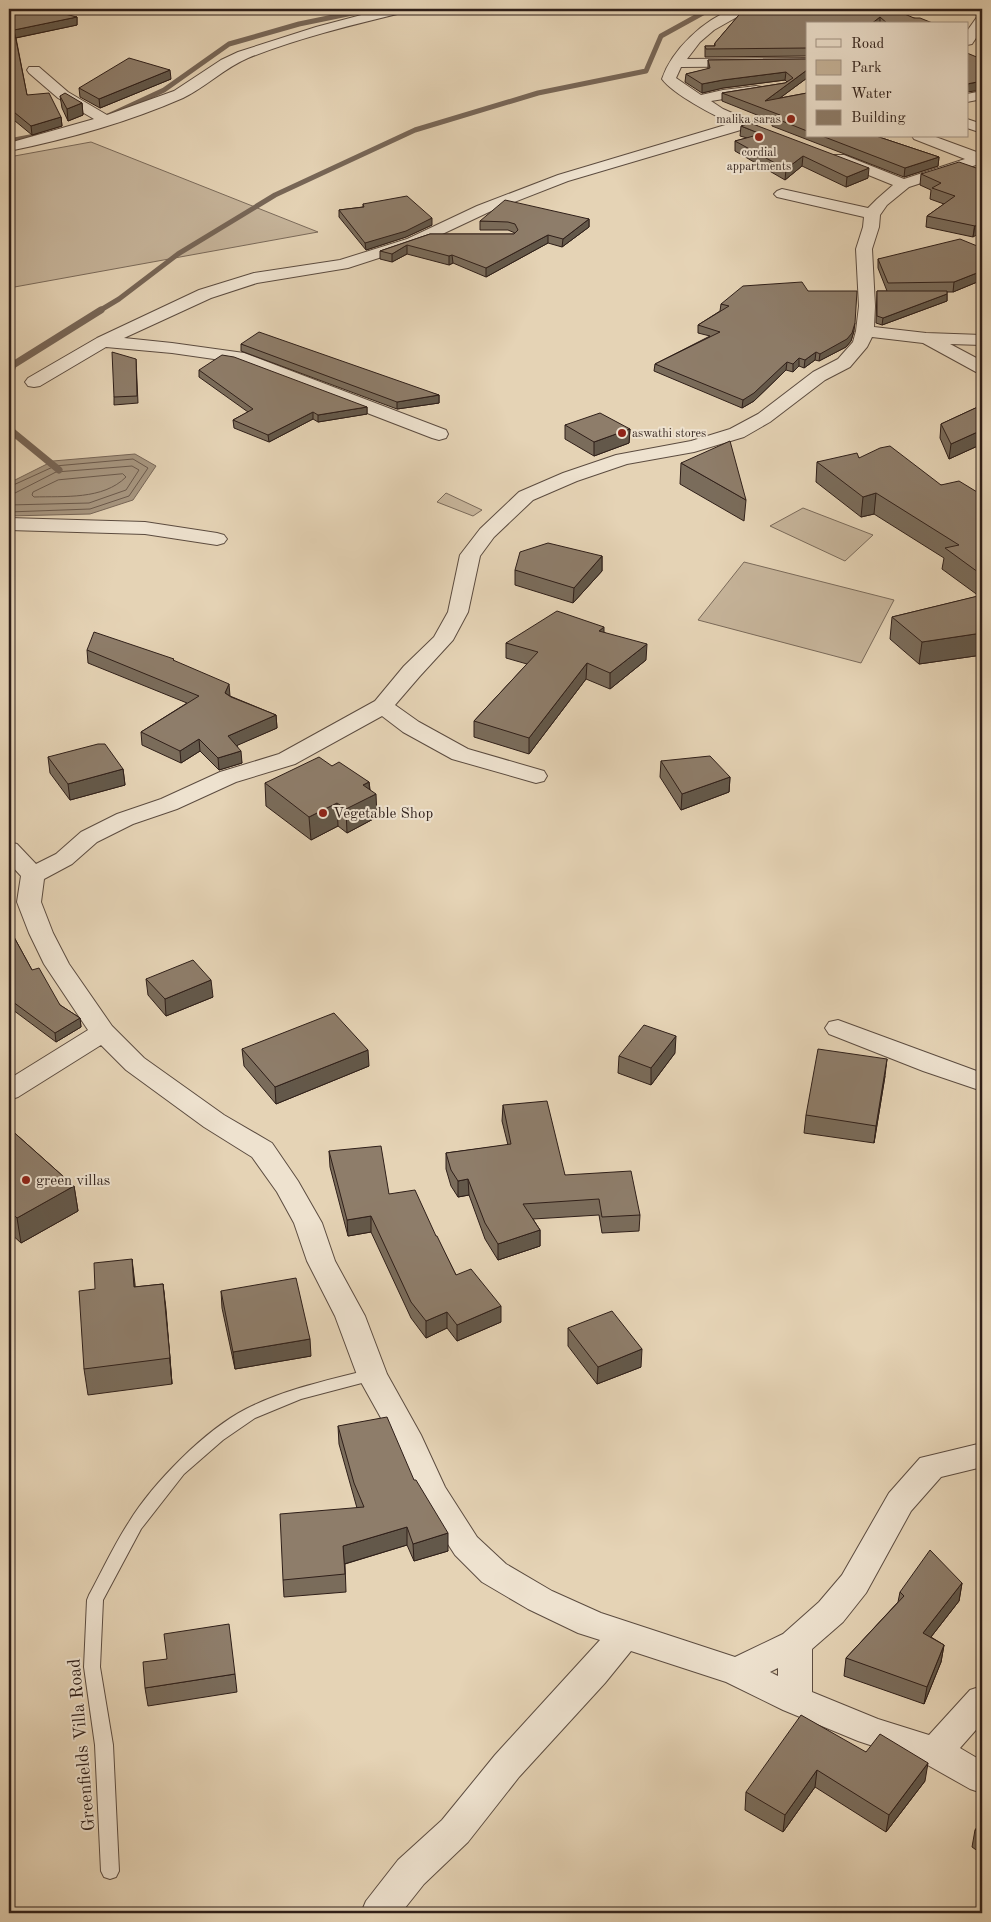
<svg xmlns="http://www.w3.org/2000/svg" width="991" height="1922" font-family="'Old Standard TT',serif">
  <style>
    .green { fill: #c6b49a; stroke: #7a6a5a }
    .water { fill: #a79680; stroke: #776657 }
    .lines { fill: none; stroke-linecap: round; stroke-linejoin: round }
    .shore { stroke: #6b5a4c; stroke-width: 1 }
    .stream-far1 { stroke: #776657; stroke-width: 5 }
    .stream { stroke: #776657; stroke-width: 7 }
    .service-casing { stroke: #5c4c40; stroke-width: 2 }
    .minor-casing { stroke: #5c4c40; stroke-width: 2 }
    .service { fill: #eee2cf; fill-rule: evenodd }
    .minor { fill: #eee2cf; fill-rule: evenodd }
    .wall { fill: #7a6c5b; stroke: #2f1f19 }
    .shaded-wall { fill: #63584a; stroke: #2f1f19 }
    .building { fill: #8e7d6a; stroke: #2f1f19 }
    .poi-dot { fill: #8f2418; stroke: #eee2cf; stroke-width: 2 }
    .labels { text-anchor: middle; stroke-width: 4; stroke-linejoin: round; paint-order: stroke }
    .far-poi-label { font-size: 12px; fill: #2f1f19; stroke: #eee2cf; text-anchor: end }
    .poi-label { font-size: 15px; fill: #2f1f19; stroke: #eee2cf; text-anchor: start }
    .near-street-label { font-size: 18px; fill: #2f1f19; stroke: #eee2cf }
  </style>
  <rect width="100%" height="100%" fill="#e5d3b5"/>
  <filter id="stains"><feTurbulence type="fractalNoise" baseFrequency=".004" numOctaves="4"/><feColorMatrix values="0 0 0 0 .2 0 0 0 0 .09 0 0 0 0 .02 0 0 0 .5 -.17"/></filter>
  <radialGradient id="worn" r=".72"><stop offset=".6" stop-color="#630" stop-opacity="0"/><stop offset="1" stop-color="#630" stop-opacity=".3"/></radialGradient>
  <g class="green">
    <path d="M 91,142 L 318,232 L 9,288 L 9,157 Z"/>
    <path d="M 446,493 L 482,510 L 473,516 L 437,502 Z"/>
    <path d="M 803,508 L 873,535 L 845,561 L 770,526 Z"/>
    <path d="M 744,562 L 894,600 L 861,663 L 698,620 Z"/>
  </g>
  <path class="water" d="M 135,454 L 156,466 L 133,500 L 90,514 L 9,516 L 9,483 L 53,461 Z"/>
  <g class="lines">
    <g class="shore">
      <path d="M 123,474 L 126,477 C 103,500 64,496 34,497 L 32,495 L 33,492 L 58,480 Z"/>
      <path d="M 9,487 L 55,466 L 133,459 L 148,468 L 129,496 L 90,509 L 9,512"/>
      <path d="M 9,494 L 15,493 L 56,472 L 132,466 L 139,470 L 126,490 L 89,503 L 9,505"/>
    </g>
    <g class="stream-far1">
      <path d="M 108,116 L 164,90 L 229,44 L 299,24 L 372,9"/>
      <path d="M 9,141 L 35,136"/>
      <path d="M 99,311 L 119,299 L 178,254 L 275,195 L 415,130 L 538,93 L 646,71 L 661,36 L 710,9"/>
    </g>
    <g class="stream">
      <path d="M 9,377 L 13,365 L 101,310"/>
      <path d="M 9,429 L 59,470"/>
    </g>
    <g class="service-casing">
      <path id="service" d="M 372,1369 L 377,1371 L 380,1375 L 377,1379 L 301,1399 L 255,1418 L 223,1440 L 184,1474 L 141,1529 L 103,1600 L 100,1667 L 113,1745 L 119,1871 L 116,1877 L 110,1879 L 104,1877 L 101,1871 L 95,1745 L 84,1667 L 87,1600 L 89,1595 C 102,1571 114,1545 129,1522 C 153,1483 205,1430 246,1409 C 285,1389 329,1380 372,1369 Z"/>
    </g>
    <g class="minor-casing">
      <g id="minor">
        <path d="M 384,9 L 407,9 L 405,12 C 352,25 298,38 248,58 C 224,68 206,87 183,98 C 128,122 68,139 9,151 L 9,143 L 94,119 L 58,98 L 29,73 L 27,70 L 29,67 L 39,67 L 68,92 L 107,115 L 174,91 L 221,60 L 238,52 L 316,27 Z"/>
        <path d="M 733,9 L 751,9 L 714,30 L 700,42 L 687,59 L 807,58 L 807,66 L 681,67 L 676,78 L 701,95 L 723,90 L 756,86 L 761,87 L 763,90 L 761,93 L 711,101 L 723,109 L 755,123 L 757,126 L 755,129 L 744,129 L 568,181 L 489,212 L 419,245 L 348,268 L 257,283 L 211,298 L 124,338 L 172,343 L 244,353 L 446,430 L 448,434 L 446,438 L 439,440 L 432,438 L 235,362 L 172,353 L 106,347 L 40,386 L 34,387 L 28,386 L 25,382 L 28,378 L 97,338 L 199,290 L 254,273 L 340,260 L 407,239 L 477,206 L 558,175 L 732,123 C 714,116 673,94 662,79 C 672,49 704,20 733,9 Z"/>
        <path d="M 982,16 L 982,29 L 972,44 L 967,45 L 967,31 L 977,17 Z"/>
        <path d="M 982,91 L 982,99 L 967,102 L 967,94 Z"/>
        <path d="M 967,119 L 982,124 L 982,133 L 967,128 Z"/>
        <path d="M 912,136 L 933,136 L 982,154 L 982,163 L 909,187 L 887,205 L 880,215 L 879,227 L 872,249 L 875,306 L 874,327 L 926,333 L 982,335 L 982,345 L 950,344 L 982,361 L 982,373 L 976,372 L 923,343 L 872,337 L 867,347 L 850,367 L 825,380 L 770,422 L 744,437 L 694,452 L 627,464 L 577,481 L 533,500 L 494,537 L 480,556 L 468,612 L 453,640 L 420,676 L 395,705 L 419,722 L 468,749 L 544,771 L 547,776 L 544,781 L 536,783 L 452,759 L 403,732 L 382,716 L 295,764 L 236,782 L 177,809 L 133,824 L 97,842 L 72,864 L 44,879 L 41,902 L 53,933 L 69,964 L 112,1026 L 144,1058 L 224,1115 L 272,1143 L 298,1181 L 322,1223 L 335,1261 L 365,1316 L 387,1374 L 421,1435 L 445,1487 L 477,1537 L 506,1564 L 552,1591 L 601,1613 L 735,1657 L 783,1634 L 819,1602 L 842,1575 L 889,1493 L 920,1458 L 982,1443 L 982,1467 L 941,1477 L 911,1511 L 866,1593 L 843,1622 L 812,1649 L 812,1692 L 878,1719 L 929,1735 L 970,1690 L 982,1686 L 982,1723 L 960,1748 L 982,1761 L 982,1793 L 970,1789 L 924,1763 L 858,1741 L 783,1710 L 726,1682 L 631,1651 L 605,1683 L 519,1777 L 468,1842 L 424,1884 L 401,1913 L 361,1913 L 366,1901 L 398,1860 L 442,1820 L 495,1755 L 600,1640 L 578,1633 L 528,1609 L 482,1582 L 455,1555 L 420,1501 L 391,1436 L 357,1375 L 335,1316 L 307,1261 L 294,1223 L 277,1192 L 252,1157 L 204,1127 L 126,1070 L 101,1045 L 18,1097 L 9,1100 L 9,1079 L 88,1030 L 44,964 L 29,933 L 17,902 L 21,876 L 9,863 L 9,842 L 17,844 L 36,864 L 56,854 L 81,832 L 117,814 L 161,799 L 220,772 L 279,754 L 375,701 L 404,666 L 434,637 L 448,612 L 460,555 L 480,529 L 519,492 L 563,473 L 616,455 L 691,441 L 730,429 L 758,414 L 813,372 L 838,359 L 853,342 L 856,331 L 859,306 L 856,249 L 863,227 L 864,217 L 777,197 L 774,194 L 777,191 L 782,189 L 868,208 L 877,199 L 893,185 L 834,161 L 832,158 L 834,155 L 844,155 L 904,179 L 965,159 L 914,139 ZM 778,1668 L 778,1676 L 770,1672 Z"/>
        <path d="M 9,518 L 145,522 L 217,533 L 224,535 L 227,539 L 224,543 L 217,545 L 145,534 L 9,530 Z"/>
        <path d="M 838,1020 L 982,1073 L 982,1091 L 923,1071 L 829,1034 L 825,1028 L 829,1022 Z"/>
      </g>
    </g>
    <use href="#service" class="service"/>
    <use href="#minor" class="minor"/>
  </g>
  <g class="wall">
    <path d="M 9,9 L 77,17 L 77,25 L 16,38 L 27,95 L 61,117 L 62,126 L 32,135 L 9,116 Z"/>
    <path d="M 744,9 L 914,18 L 935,24 L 807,24 L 807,56 L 705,57 L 705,46 L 714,46 L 715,43 Z"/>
    <path d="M 807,59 L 807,78 L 780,98 L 807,93 L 807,136 L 876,136 L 939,157 L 938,166 L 904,177 L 772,126 L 772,121 L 722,101 L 722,93 L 785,83 L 787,82 L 785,80 L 723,88 L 702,93 L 685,82 L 686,74 L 708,69 L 708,60 Z"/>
    <path d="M 171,79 L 100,108 L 80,97 L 79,88 Z"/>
    <path d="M 60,96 L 82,103 L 83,115 L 68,121 L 62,108 Z"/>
    <path d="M 741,126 L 868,178 L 846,187 L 802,166 L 785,180 L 735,151 L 735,141 L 747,138 L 740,136 Z"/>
    <path d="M 982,170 L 973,237 L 926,227 L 927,216 L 944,204 L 930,199 L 931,190 L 920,185 L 921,174 Z"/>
    <path d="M 363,204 L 432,225 L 406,237 L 366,250 L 339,217 L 339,210 L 363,207 Z"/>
    <path d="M 589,219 L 589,227 L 562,247 L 548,243 L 486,277 L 453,263 L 449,265 L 407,254 L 392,262 L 380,259 L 380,251 L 430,234 L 514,234 L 515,233 L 508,230 L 480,230 L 480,221 Z"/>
    <path d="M 982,248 L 982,280 L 953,292 L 947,292 L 947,301 L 882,325 L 876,323 L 877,291 L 887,291 L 878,268 L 878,259 Z"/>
    <path d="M 808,291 L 854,331 L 851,341 L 846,347 L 819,361 L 815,360 L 804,368 L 799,366 L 793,372 L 786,370 L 754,401 L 742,408 L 654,371 L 655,364 L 710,336 L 698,333 L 698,325 L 720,311 L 721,304 Z"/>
    <path d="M 241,344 L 439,395 L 439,403 L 397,409 L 241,351 Z"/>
    <path d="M 136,359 L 138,403 L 114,405 L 114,397 Z"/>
    <path d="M 199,370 L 367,407 L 367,414 L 318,422 L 313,419 L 269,442 L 234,428 L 233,420 L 248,412 L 199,377 Z"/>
    <path d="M 982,405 L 982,444 L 949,459 L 940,438 L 941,424 Z"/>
    <path d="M 565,425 L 630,429 L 629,443 L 594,456 L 565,439 Z"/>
    <path d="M 859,458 L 941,485 L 982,495 L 982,655 L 919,664 L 890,639 L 892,617 L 979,596 L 942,569 L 944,558 L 874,514 L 861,517 L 816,482 L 817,462 Z"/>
    <path d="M 681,463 L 746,500 L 744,521 L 680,484 Z"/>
    <path d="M 602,556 L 602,571 L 573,603 L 515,585 L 515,570 Z"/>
    <path d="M 604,632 L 646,660 L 610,689 L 586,679 L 529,754 L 474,737 L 474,721 L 527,664 L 506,658 L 506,643 Z"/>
    <path d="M 87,650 L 174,661 L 230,696 L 276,715 L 277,728 L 237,745 L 242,763 L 219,770 L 200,751 L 181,763 L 142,745 L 141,732 L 187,703 L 88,663 Z"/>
    <path d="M 48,757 L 123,769 L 125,785 L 70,800 L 50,773 Z"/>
    <path d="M 661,761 L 730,777 L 729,792 L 681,810 L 660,777 Z"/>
    <path d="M 332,766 L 369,782 L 370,789 L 377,817 L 347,833 L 338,826 L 311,840 L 266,806 L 265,783 Z"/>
    <path d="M 9,928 L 32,970 L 60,1005 L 80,1018 L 81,1027 L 56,1042 L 9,1007 Z"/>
    <path d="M 146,979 L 213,997 L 166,1016 L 148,995 Z"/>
    <path d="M 242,1049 L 369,1066 L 276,1104 L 244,1066 Z"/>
    <path d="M 675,1053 L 651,1085 L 618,1073 L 619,1056 Z"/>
    <path d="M 885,1076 L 874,1143 L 804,1133 L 806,1115 Z"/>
    <path d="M 503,1105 L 565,1175 L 640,1215 L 639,1231 L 602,1233 L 599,1215 L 533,1219 L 540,1230 L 540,1246 L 498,1260 L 485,1239 L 469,1195 L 458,1197 L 451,1186 L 446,1169 L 446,1153 L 508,1145 L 502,1121 Z"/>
    <path d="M 9,1128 L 74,1186 L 78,1211 L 21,1243 L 9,1232 Z"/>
    <path d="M 329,1151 L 389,1194 L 436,1236 L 456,1275 L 501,1322 L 457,1341 L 447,1328 L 426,1338 L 411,1318 L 371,1232 L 348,1236 L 330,1167 Z"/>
    <path d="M 163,1284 L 172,1384 L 88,1395 L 84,1369 L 135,1287 Z"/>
    <path d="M 221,1291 L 311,1356 L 235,1369 L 222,1308 Z"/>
    <path d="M 568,1328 L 641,1367 L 597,1384 L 568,1346 Z"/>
    <path d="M 338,1426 L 414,1480 L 448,1551 L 414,1561 L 407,1545 L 345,1564 L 346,1592 L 284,1597 L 283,1580 L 357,1508 L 355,1501 L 339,1444 Z"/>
    <path d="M 962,1583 L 959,1601 L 931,1637 L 944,1645 L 941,1662 L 924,1704 L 844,1676 L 846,1658 L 898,1602 L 900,1592 Z"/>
    <path d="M 235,1674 L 237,1692 L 148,1706 L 145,1688 Z"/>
    <path d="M 866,1752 L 925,1781 L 886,1832 L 815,1787 L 783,1832 L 745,1810 L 746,1792 Z"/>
    <path d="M 982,1821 L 982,1854 L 972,1847 L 975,1830 Z"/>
  </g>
  <g class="shaded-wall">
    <path d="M 77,17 L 77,25 L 15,38 L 14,30 Z"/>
    <path d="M 880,17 L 880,24 L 871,24 Z"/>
    <path d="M 170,70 L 171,79 L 100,108 L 99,99 Z"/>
    <path d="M 807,70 L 807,78 L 765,109 L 765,101 Z"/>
    <path d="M 786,72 L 785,80 L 723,88 L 702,93 L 702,84 L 723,80 Z"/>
    <path d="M 982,81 L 982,90 L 967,92 L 968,84 Z"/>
    <path d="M 82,103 L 83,115 L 68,121 L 67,109 Z"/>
    <path d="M 61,117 L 62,126 L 32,135 L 31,126 Z"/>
    <path d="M 803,156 L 802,166 L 785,180 L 786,169 Z"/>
    <path d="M 939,157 L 938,166 L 904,177 L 905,168 Z"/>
    <path d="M 869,168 L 868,178 L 846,187 L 847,177 Z"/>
    <path d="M 432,218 L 432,225 L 406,237 L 366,250 L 365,243 Z"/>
    <path d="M 589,219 L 589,227 L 562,247 L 563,239 Z"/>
    <path d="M 982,222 L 982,232 L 973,237 L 975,226 Z"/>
    <path d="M 548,235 L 548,243 L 486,277 L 486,268 Z"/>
    <path d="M 407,245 L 407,254 L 392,262 L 392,254 Z"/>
    <path d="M 452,255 L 453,263 L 449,265 L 449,256 Z"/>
    <path d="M 982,271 L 982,280 L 953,292 L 954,282 Z"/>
    <path d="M 947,294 L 947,301 L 882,325 L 883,318 Z"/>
    <path d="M 855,323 L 854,331 L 851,341 L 846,347 L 819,361 L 820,354 Z"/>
    <path d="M 816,352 L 815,360 L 804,368 L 805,360 Z"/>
    <path d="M 799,358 L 799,366 L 793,372 L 793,364 Z"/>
    <path d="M 787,362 L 786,370 L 754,401 L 742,408 L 743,400 Z"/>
    <path d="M 439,395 L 439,403 L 397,409 L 397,402 Z"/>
    <path d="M 367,407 L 367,414 L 318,422 L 318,415 Z"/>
    <path d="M 313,412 L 313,419 L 269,442 L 268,435 Z"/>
    <path d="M 630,429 L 629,443 L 594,456 L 594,442 Z"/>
    <path d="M 982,430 L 982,444 L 949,459 L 951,444 Z"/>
    <path d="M 876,493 L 874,514 L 861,517 L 863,497 Z"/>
    <path d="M 602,556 L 602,571 L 573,603 L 574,588 Z"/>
    <path d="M 604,627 L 604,643 L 599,631 Z"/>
    <path d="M 982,633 L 982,655 L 919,664 L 922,642 Z"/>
    <path d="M 647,644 L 646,660 L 610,689 L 610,673 Z"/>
    <path d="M 587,663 L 586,679 L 529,754 L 529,738 Z"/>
    <path d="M 229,684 L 230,696 L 225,693 Z"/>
    <path d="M 276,715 L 277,728 L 229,749 L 228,736 Z"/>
    <path d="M 199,739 L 200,751 L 181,763 L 180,751 Z"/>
    <path d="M 241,751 L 242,763 L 219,770 L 218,758 Z"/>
    <path d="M 123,769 L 125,785 L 70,800 L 68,784 Z"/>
    <path d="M 730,777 L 729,792 L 681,810 L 682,794 Z"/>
    <path d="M 369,782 L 370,797 L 376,794 L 377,817 L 347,833 L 346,809 L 363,785 Z"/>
    <path d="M 337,803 L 338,826 L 311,840 L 309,817 Z"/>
    <path d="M 211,980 L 213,997 L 166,1016 L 165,999 Z"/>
    <path d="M 80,1018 L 81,1027 L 56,1042 L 55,1033 Z"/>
    <path d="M 676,1036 L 675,1053 L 651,1085 L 651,1068 Z"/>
    <path d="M 368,1050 L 369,1066 L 276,1104 L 275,1087 Z"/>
    <path d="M 887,1059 L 885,1076 L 874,1143 L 876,1126 Z"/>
    <path d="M 468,1179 L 469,1195 L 458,1197 L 458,1181 Z"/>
    <path d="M 74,1186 L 78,1211 L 21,1243 L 17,1218 Z"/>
    <path d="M 371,1216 L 371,1232 L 348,1236 L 347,1220 Z"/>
    <path d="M 540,1230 L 540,1246 L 498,1260 L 498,1244 Z"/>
    <path d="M 132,1259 L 135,1284 L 137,1313 L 134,1287 Z"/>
    <path d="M 163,1284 L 166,1309 L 172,1384 L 170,1358 Z"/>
    <path d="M 501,1306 L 501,1322 L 457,1341 L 457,1325 Z"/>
    <path d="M 447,1312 L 447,1328 L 426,1338 L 426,1321 Z"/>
    <path d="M 310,1339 L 311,1356 L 235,1369 L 233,1352 Z"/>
    <path d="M 642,1349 L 641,1367 L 597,1384 L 598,1367 Z"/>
    <path d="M 407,1527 L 407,1545 L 344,1564 L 343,1546 Z"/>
    <path d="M 448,1533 L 448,1551 L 414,1561 L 413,1544 Z"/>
    <path d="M 962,1583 L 959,1601 L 920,1651 L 923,1633 Z"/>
    <path d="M 944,1645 L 941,1662 L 924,1704 L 927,1687 Z"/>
    <path d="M 928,1763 L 925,1781 L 886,1832 L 889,1815 Z"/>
    <path d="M 817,1770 L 815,1787 L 783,1832 L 785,1815 Z"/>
  </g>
  <g class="building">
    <path d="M 9,9 L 45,9 L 77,17 L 14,30 L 27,95 L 49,93 L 61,117 L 31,126 L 9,108 Z"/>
    <path d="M 744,9 L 893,9 L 914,18 L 920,18 L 935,24 L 888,24 L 880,17 L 871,24 L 807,24 L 807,48 L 706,49 L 705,46 L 715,46 L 715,43 Z"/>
    <path d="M 967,53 L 979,58 L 982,61 L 982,81 L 967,84 Z"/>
    <path d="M 129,58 L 170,70 L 99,99 L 79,88 Z"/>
    <path d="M 807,59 L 807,70 L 765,101 L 807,93 L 807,131 L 772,117 L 780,115 L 722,93 L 785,83 L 793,78 L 786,72 L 723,80 L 702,84 L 686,74 L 710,68 L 708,60 Z"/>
    <path d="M 65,93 L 82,103 L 67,109 L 60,96 Z"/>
    <path d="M 750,123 L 869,168 L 847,177 L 803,156 L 786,169 L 735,141 L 761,134 L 741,126 Z"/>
    <path d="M 822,136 L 876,136 L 939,157 L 905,168 Z"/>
    <path d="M 959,162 L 982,170 L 982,222 L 975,226 L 927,216 L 955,196 L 932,188 L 941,183 L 921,174 Z"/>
    <path d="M 407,196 L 432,218 L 406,231 L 365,243 L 339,210 L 364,207 L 363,204 Z"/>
    <path d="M 505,200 L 589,219 L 563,239 L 548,235 L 486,268 L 452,255 L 449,256 L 407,245 L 392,254 L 380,251 L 430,234 L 514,234 L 518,230 L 515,224 L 508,222 L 480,221 Z"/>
    <path d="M 960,239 L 982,248 L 982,271 L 954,282 L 888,283 L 878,259 Z"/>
    <path d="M 802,282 L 808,291 L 857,291 L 855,323 L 852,333 L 847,339 L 820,354 L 816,352 L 805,360 L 799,358 L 793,364 L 787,362 L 754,393 L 743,400 L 655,364 L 720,332 L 698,325 L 729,306 L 721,304 L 743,286 Z"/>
    <path d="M 877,291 L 947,291 L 947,294 L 883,318 L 877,316 Z"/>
    <path d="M 259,332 L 439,395 L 397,402 L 241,344 Z"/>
    <path d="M 112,352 L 136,359 L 137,396 L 114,397 Z"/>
    <path d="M 222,355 L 234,357 L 367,407 L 318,415 L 313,412 L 268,435 L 233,420 L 253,409 L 199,370 Z"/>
    <path d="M 982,405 L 982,430 L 951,444 L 941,424 Z"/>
    <path d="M 600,413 L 630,429 L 594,442 L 565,425 Z"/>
    <path d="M 730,441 L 746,500 L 681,463 Z"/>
    <path d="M 890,446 L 941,485 L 959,481 L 982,495 L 982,575 L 945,548 L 959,545 L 876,493 L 863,497 L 817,462 L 857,453 L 859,458 L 880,448 Z"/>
    <path d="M 548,543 L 602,556 L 574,588 L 515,570 L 520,552 Z"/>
    <path d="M 982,595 L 982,633 L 922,642 L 892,617 Z"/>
    <path d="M 557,611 L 604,627 L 599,631 L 647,644 L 610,673 L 587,663 L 529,738 L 474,721 L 538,652 L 506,643 Z"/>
    <path d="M 94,632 L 174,659 L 173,660 L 229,684 L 225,693 L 231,697 L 276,715 L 228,736 L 241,751 L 218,758 L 199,739 L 180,751 L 141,732 L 199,696 L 87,650 Z"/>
    <path d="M 98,744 L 105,744 L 123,769 L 68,784 L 48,757 Z"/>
    <path d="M 710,756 L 730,777 L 682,794 L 661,761 Z"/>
    <path d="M 319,757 L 332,766 L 339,762 L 369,782 L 363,785 L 376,794 L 346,809 L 337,803 L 309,817 L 265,783 Z"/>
    <path d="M 9,928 L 32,970 L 39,968 L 60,1005 L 80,1018 L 55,1033 L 9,999 Z"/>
    <path d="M 193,960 L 211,980 L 165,999 L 146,979 Z"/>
    <path d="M 334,1013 L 368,1050 L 275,1087 L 242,1049 Z"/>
    <path d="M 644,1025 L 676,1036 L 651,1068 L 619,1056 Z"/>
    <path d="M 818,1049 L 887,1059 L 876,1126 L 806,1115 Z"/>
    <path d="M 547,1101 L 565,1175 L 631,1171 L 640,1215 L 602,1217 L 599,1199 L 523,1204 L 540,1230 L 498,1244 L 485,1223 L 468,1179 L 458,1181 L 451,1170 L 446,1153 L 511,1144 L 503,1105 Z"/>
    <path d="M 9,1128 L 74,1186 L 17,1218 L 9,1210 Z"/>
    <path d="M 381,1146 L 389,1194 L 415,1190 L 436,1236 L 437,1236 L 456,1275 L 471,1269 L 501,1306 L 457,1325 L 447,1312 L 426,1321 L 411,1302 L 371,1216 L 347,1220 L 329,1151 Z"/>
    <path d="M 132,1259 L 134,1287 L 163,1284 L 170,1358 L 84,1369 L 79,1291 L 95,1289 L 94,1263 Z"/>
    <path d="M 296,1278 L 310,1339 L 233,1352 L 221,1291 Z"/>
    <path d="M 612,1311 L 642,1349 L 598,1367 L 568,1328 Z"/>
    <path d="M 387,1417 L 414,1480 L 416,1480 L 448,1533 L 413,1544 L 407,1527 L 343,1546 L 345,1574 L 283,1580 L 280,1514 L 364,1507 L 354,1483 L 338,1426 Z"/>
    <path d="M 930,1550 L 962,1583 L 923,1633 L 944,1645 L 927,1687 L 846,1658 L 904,1596 L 900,1592 Z"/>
    <path d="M 229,1624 L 235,1674 L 145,1688 L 143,1662 L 167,1659 L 164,1634 Z"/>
    <path d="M 801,1715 L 866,1752 L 880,1734 L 928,1763 L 889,1815 L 817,1770 L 785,1815 L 746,1792 Z"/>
    <path d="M 982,1821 L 982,1834 L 975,1830 Z"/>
    <path d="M 421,1909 L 426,1913 L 417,1913 Z"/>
  </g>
  <g class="poi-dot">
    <circle cx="791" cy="119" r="5"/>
    <circle cx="759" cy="137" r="5"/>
    <circle cx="622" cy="433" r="5"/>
    <circle cx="323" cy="813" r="5"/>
    <circle cx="26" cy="1180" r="5"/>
  </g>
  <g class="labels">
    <g class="far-poi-label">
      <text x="781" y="123">malika saras</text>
      <text x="759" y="156" text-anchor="middle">cordial<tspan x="759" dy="14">appartments</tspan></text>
      <text x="632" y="437" text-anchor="start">aswathi stores</text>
    </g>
    <g class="poi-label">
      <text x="333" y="818">Vegetable Shop</text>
      <text x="36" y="1185">green villas</text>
    </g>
    <g class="near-street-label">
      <text transform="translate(81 1745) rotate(-95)" y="6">Greenfields Villa Road</text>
    </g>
  </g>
  <rect width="991" height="1922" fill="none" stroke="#e5d3b5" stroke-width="30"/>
  <rect x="10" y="10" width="971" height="1902" fill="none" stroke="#2f1f19" stroke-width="2.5"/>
  <rect x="15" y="15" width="961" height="1892" fill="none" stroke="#2f1f19"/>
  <rect x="806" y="22" width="162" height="115" fill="#eee2cf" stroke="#a29486"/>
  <rect x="816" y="39" width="25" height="8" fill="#eee2cf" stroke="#a29486"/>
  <text x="851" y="48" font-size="15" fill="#2f1f19">Road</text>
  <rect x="816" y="60" width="25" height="15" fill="#c6b49a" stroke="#a29486"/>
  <text x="851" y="72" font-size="15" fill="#2f1f19">Park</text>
  <rect x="816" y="85" width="25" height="15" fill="#a79680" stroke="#a29486"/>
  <text x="851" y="98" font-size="15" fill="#2f1f19">Water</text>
  <rect x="816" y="110" width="25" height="15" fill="#8e7d6a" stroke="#a29486"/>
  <text x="851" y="122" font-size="15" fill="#2f1f19">Building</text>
  <rect width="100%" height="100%" filter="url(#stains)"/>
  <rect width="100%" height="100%" fill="url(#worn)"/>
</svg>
